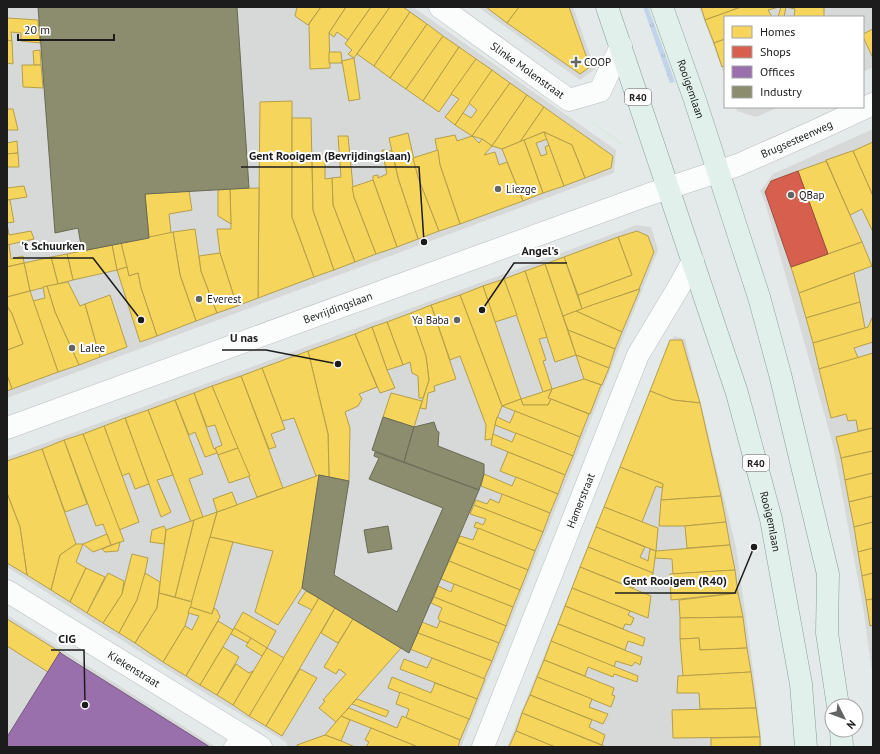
<svg xmlns="http://www.w3.org/2000/svg" width="880" height="754" font-family="'PT Sans',sans-serif">
  <style>
    .residential { fill: #d6d9d8 }
    .grass { fill: url(#grass-tufts) }
    .parking { fill: #d8dbda }
    .homes { fill: #f6d55c; stroke: #b59e49 }
    .shops { fill: #d6604d; stroke: #9e4c3e }
    .offices { fill: #9970ab; stroke: #745780 }
    .industry { fill: #8c8c6e; stroke: #6a6a55 }
    .lines { fill: none; stroke-linecap: round; stroke-linejoin: round }
    .service-casing { stroke: #bbbdbd; stroke-width: 17 }
    .minor-casing { stroke: #bbbdbd; stroke-width: 23 }
    .tertiary-casing { stroke: #bbbdbd; stroke-width: 23 }
    .primary-casing { stroke: #81a098; stroke-width: 23 }
    .path { stroke: #d6eadb; stroke-width: 2.5; stroke-dasharray: 2 2; stroke-linecap: butt }
    .service { stroke: #fbfcfc; stroke-width: 16 }
    .minor { stroke: #fbfcfc; stroke-width: 22 }
    .tertiary { stroke: #fbfcfc; stroke-width: 22 }
    .primary { stroke: #e2f0eb; stroke-width: 22 }
    .poi-dot { fill: #626464; stroke: #fff; stroke-width: 1.5 }
    .labels { text-anchor: middle; stroke-width: 4; stroke-linejoin: round; paint-order: stroke }
    .shield { fill: #fff; stroke: #606060; stroke-width: 1 }
    .shield-label { font-size: 10px; font-weight: bold; fill: #1c1c1c }
    .poi-label { font-size: 11px; fill: #1c1c1c; stroke: #fff; text-anchor: start }
    .street-label { font-size: 11px; fill: #1c1c1c; stroke: #fff }
    .leader { fill: none; stroke: #1c1c1c; stroke-width: 1.5 }
    .callout-dot { fill: #1c1c1c; stroke: #fff; stroke-width: 1.5 }
    .callout-label { font-size: 12px; text-anchor: middle; font-weight: bold; fill: #1c1c1c; stroke: #fff; stroke-width: 4; stroke-linejoin: round; paint-order: stroke }
  </style>
  <defs>
    <pattern id="grass-tufts" width="24" height="20" patternUnits="userSpaceOnUse"><rect width="24" height="20" fill="#c2d4e9"/><path d="M3 7l-1-3M5 7V3M7 7l1-3M15 17l-1-3M17 17v-4M19 17l1-3" fill="none" stroke="#a6b5c7"/></pattern>
  </defs>
  <rect width="100%" height="100%" fill="#e4eae9"/>
  <g class="residential">
    <path d="M 7,7 L 413,7 L 616,150 L 614,173 L 7,398 Z"/>
    <path d="M 478,7 L 573,7 L 595,69 L 580,80 Z"/>
    <path d="M 699,7 L 873,7 L 873,67 L 863,72 L 863,17 L 725,17 L 725,77 Z"/>
    <path d="M 736,107 L 779,107 L 756,117 L 737,111 Z"/>
    <path d="M 873,129 L 873,679 L 863,607 L 833,445 L 765,202 L 760,191 L 773,174 Z"/>
    <path d="M 637,225 L 651,227 L 658,250 L 461,747 L 288,747 L 286,742 L 200,690 L 7,567 L 7,457 Z"/>
    <path d="M 674,336 L 685,339 L 736,547 L 757,698 L 762,747 L 507,747 Z"/>
    <path d="M 7,615 L 216,747 L 7,747 Z"/>
  </g>
  <path class="grass" d="M 643,7 L 648,7 L 675,82 L 670,83 Z"/>
  <path class="parking" d="M 353,330 L 380,393 L 390,389 L 391,393 L 383,417 L 414,427 L 434,422 L 437,431 L 439,432 L 438,446 L 484,464 L 481,486 L 474,505 L 409,653 L 302,588 L 319,475 L 349,481 L 350,428 L 345,412 L 358,406 L 362,399 L 338,335 Z"/>
  <g class="homes">
    <path d="M 297,7 L 321,7 L 308,25 L 295,16 Z"/>
    <path d="M 321,7 L 346,7 L 329,33 L 330,68 L 310,69 L 309,24 Z"/>
    <path d="M 346,7 L 371,7 L 348,40 L 337,32 L 334,37 L 329,33 Z"/>
    <path d="M 371,7 L 390,7 L 354,58 L 348,54 L 352,50 L 345,44 Z"/>
    <path d="M 390,7 L 403,7 L 410,12 L 374,66 L 357,54 Z"/>
    <path d="M 486,7 L 519,7 L 507,23 Z"/>
    <path d="M 519,7 L 569,7 L 590,67 L 580,74 L 507,23 Z"/>
    <path d="M 701,7 L 741,7 L 705,20 Z"/>
    <path d="M 741,7 L 779,7 L 768,10 L 772,17 L 725,17 L 725,39 L 714,43 L 705,20 Z"/>
    <path d="M 781,7 L 824,7 L 824,17 L 794,17 L 795,9 L 786,7 L 784,17 L 778,17 Z"/>
    <path d="M 410,12 L 427,24 L 390,78 L 374,66 Z"/>
    <path d="M 7,18 L 38,20 L 40,43 L 21,41 L 21,33 L 11,32 L 12,41 L 7,40 Z"/>
    <path d="M 427,24 L 443,36 L 406,89 L 390,78 Z"/>
    <path d="M 873,29 L 873,58 L 863,37 L 863,34 Z"/>
    <path d="M 443,36 L 459,47 L 423,101 L 406,89 Z"/>
    <path d="M 725,39 L 725,66 L 722,67 L 714,43 Z"/>
    <path d="M 7,40 L 12,41 L 13,64 L 7,63 Z"/>
    <path d="M 459,47 L 476,59 L 439,112 L 423,101 Z"/>
    <path d="M 40,50 L 41,65 L 34,65 L 33,51 Z"/>
    <path d="M 329,52 L 341,52 L 342,63 L 329,63 Z"/>
    <path d="M 354,58 L 360,99 L 349,101 L 342,61 Z"/>
    <path d="M 476,59 L 492,70 L 455,125 L 445,117 L 459,99 L 451,94 Z"/>
    <path d="M 22,65 L 41,65 L 43,88 L 23,87 Z"/>
    <path d="M 492,70 L 510,83 L 472,136 L 455,125 L 463,113 L 471,118 L 477,110 L 469,103 Z"/>
    <path d="M 510,83 L 527,95 L 492,146 L 482,139 L 472,136 Z"/>
    <path d="M 527,95 L 544,107 L 520,142 L 502,149 L 492,146 Z"/>
    <path d="M 292,101 L 292,217 L 314,277 L 258,298 L 260,102 Z"/>
    <path d="M 544,107 L 613,156 L 611,168 L 585,178 L 572,145 L 544,132 L 520,142 Z"/>
    <path d="M 7,109 L 13,109 L 18,130 L 7,130 Z"/>
    <path d="M 292,118 L 311,118 L 313,210 L 334,270 L 314,277 L 292,217 Z"/>
    <path d="M 544,132 L 547,139 L 536,143 L 541,156 L 547,154 L 545,147 L 549,145 L 564,186 L 543,193 L 524,140 Z"/>
    <path d="M 544,132 L 572,145 L 585,178 L 564,186 Z"/>
    <path d="M 408,133 L 418,177 L 439,231 L 418,239 L 398,178 L 389,138 Z"/>
    <path d="M 455,135 L 457,141 L 472,136 L 479,143 L 482,139 L 492,146 L 484,155 L 495,152 L 499,165 L 507,162 L 523,201 L 460,224 L 440,165 L 435,139 Z"/>
    <path d="M 338,136 L 348,136 L 354,197 L 376,254 L 355,262 L 333,205 L 332,178 L 341,177 Z"/>
    <path d="M 7,138 L 7,143 L 17,141 L 18,153 L 7,154 Z"/>
    <path d="M 524,140 L 543,193 L 523,201 L 502,149 Z"/>
    <path d="M 873,142 L 873,196 L 853,151 Z"/>
    <path d="M 382,150 L 392,151 L 398,178 L 418,239 L 397,247 L 373,180 L 373,176 L 378,175 L 378,178 L 387,174 Z"/>
    <path d="M 438,150 L 440,165 L 460,224 L 439,231 L 418,177 L 413,158 Z"/>
    <path d="M 852,151 L 853,151 L 873,196 L 873,232 L 862,209 L 850,215 L 826,160 Z"/>
    <path d="M 18,153 L 19,167 L 7,167 L 7,154 Z"/>
    <path d="M 325,154 L 325,179 L 332,178 L 333,205 L 355,262 L 334,270 L 313,210 L 312,155 Z"/>
    <path d="M 826,161 L 862,242 L 828,254 L 798,171 Z"/>
    <path d="M 373,180 L 397,247 L 376,254 L 354,197 L 352,187 Z"/>
    <path d="M 7,184 L 7,188 L 24,186 L 27,197 L 7,200 Z"/>
    <path d="M 259,188 L 258,298 L 237,306 L 220,253 L 217,229 L 231,229 L 230,189 Z"/>
    <path d="M 230,189 L 231,224 L 218,216 L 218,190 Z"/>
    <path d="M 189,191 L 192,210 L 169,214 L 171,233 L 149,238 L 145,194 Z"/>
    <path d="M 7,200 L 10,200 L 14,222 L 7,223 Z"/>
    <path d="M 7,223 L 9,235 L 31,231 L 34,239 L 7,245 Z"/>
    <path d="M 195,229 L 201,271 L 217,313 L 196,321 L 180,275 L 173,232 Z"/>
    <path d="M 637,231 L 648,236 L 654,252 L 639,289 L 582,309 L 578,295 L 632,275 L 618,237 Z"/>
    <path d="M 173,232 L 180,275 L 196,321 L 157,336 L 141,288 L 138,273 L 129,276 L 121,243 Z"/>
    <path d="M 618,237 L 632,275 L 578,295 L 564,257 Z"/>
    <path d="M 862,242 L 872,266 L 799,293 L 791,267 Z"/>
    <path d="M 121,243 L 127,267 L 117,270 L 112,245 Z"/>
    <path d="M 9,244 L 11,259 L 23,256 L 24,263 L 7,267 L 7,245 Z"/>
    <path d="M 112,245 L 117,270 L 73,280 L 67,254 Z"/>
    <path d="M 220,253 L 237,306 L 217,313 L 201,271 L 199,256 Z"/>
    <path d="M 67,254 L 73,280 L 58,284 L 51,257 Z"/>
    <path d="M 51,257 L 58,284 L 30,291 L 24,263 Z"/>
    <path d="M 564,257 L 582,309 L 563,316 L 545,264 Z"/>
    <path d="M 24,263 L 30,291 L 7,297 L 7,267 Z"/>
    <path d="M 545,264 L 576,355 L 555,362 L 525,271 Z"/>
    <path d="M 127,267 L 129,276 L 138,273 L 141,288 L 157,336 L 140,342 L 117,270 Z"/>
    <path d="M 525,271 L 547,337 L 539,339 L 546,360 L 543,361 L 552,389 L 543,392 L 504,279 Z"/>
    <path d="M 854,273 L 860,302 L 806,318 L 799,293 Z"/>
    <path d="M 504,279 L 517,315 L 495,322 L 483,286 Z"/>
    <path d="M 68,282 L 80,306 L 85,304 L 100,357 L 79,365 L 55,312 L 47,286 Z"/>
    <path d="M 47,286 L 55,312 L 79,365 L 58,372 L 33,301 L 45,298 L 43,287 Z"/>
    <path d="M 483,286 L 521,399 L 502,406 L 460,295 Z"/>
    <path d="M 640,289 L 622,332 L 576,311 L 592,305 Z"/>
    <path d="M 30,291 L 58,372 L 12,389 L 7,375 L 7,350 L 23,344 L 12,314 L 7,306 L 7,297 Z"/>
    <path d="M 110,295 L 127,347 L 100,357 L 85,304 Z"/>
    <path d="M 460,295 L 502,406 L 496,421 L 492,439 L 485,440 L 486,425 L 460,356 L 450,360 L 431,305 Z"/>
    <path d="M 860,302 L 865,328 L 813,343 L 806,318 Z"/>
    <path d="M 431,305 L 456,379 L 434,386 L 435,391 L 428,393 L 426,409 L 420,408 L 429,380 L 426,356 L 411,313 Z"/>
    <path d="M 7,306 L 12,314 L 23,344 L 7,350 Z"/>
    <path d="M 576,311 L 622,332 L 615,349 L 568,330 L 563,316 Z"/>
    <path d="M 411,313 L 426,356 L 429,380 L 423,398 L 419,398 L 418,376 L 412,373 L 410,362 L 403,365 L 387,322 Z"/>
    <path d="M 873,316 L 873,342 L 854,348 L 858,358 L 819,369 L 813,343 L 868,327 Z"/>
    <path d="M 387,322 L 403,365 L 387,370 L 372,327 Z"/>
    <path d="M 372,327 L 387,370 L 395,388 L 380,393 L 355,334 Z"/>
    <path d="M 568,330 L 615,349 L 609,368 L 576,355 Z"/>
    <path d="M 355,334 L 377,387 L 359,394 L 362,399 L 358,406 L 345,412 L 350,428 L 349,481 L 329,477 L 328,434 L 308,351 Z"/>
    <path d="M 670,340 L 682,340 L 700,403 L 673,400 L 650,391 Z"/>
    <path d="M 308,351 L 328,434 L 329,477 L 319,475 L 316,476 L 294,418 L 282,421 L 262,368 Z"/>
    <path d="M 873,353 L 873,428 L 858,431 L 856,420 L 848,421 L 846,414 L 831,418 L 819,369 Z"/>
    <path d="M 576,355 L 609,368 L 602,385 L 584,379 Z"/>
    <path d="M 262,368 L 285,429 L 271,434 L 276,447 L 269,449 L 241,376 Z"/>
    <path d="M 7,375 L 12,389 L 7,391 Z"/>
    <path d="M 241,376 L 283,488 L 257,497 L 212,386 Z"/>
    <path d="M 584,379 L 601,385 L 590,414 L 548,398 L 552,389 Z"/>
    <path d="M 212,386 L 238,448 L 218,455 L 215,448 L 222,445 L 215,425 L 207,427 L 194,393 Z"/>
    <path d="M 552,389 L 548,398 L 551,399 L 548,405 L 523,405 L 521,399 Z"/>
    <path d="M 650,391 L 673,400 L 700,403 L 721,496 L 661,500 L 663,484 L 620,467 Z"/>
    <path d="M 194,393 L 214,449 L 215,448 L 217,453 L 205,457 L 195,432 L 189,435 L 175,400 Z"/>
    <path d="M 391,393 L 422,401 L 414,427 L 383,417 Z"/>
    <path d="M 521,399 L 523,405 L 548,405 L 551,399 L 589,414 L 580,437 L 502,406 Z"/>
    <path d="M 175,400 L 203,474 L 189,479 L 203,517 L 191,522 L 148,410 Z"/>
    <path d="M 148,410 L 173,475 L 157,480 L 171,512 L 161,517 L 125,418 Z"/>
    <path d="M 515,411 L 580,437 L 573,456 L 495,425 L 497,417 L 510,423 Z"/>
    <path d="M 125,418 L 149,484 L 135,489 L 129,473 L 122,476 L 104,426 Z"/>
    <path d="M 104,426 L 139,522 L 119,530 L 83,434 Z"/>
    <path d="M 873,428 L 873,451 L 841,458 L 836,437 Z"/>
    <path d="M 516,433 L 573,456 L 565,475 L 491,445 L 493,434 L 512,442 Z"/>
    <path d="M 83,434 L 124,541 L 111,545 L 103,524 L 96,526 L 64,440 Z"/>
    <path d="M 64,440 L 87,504 L 65,512 L 42,449 Z"/>
    <path d="M 238,448 L 250,476 L 229,483 L 218,455 Z"/>
    <path d="M 42,449 L 76,544 L 60,555 L 51,590 L 27,575 L 20,527 L 7,493 L 7,461 Z"/>
    <path d="M 873,451 L 873,473 L 845,480 L 841,458 Z"/>
    <path d="M 508,452 L 565,475 L 558,494 L 500,471 Z"/>
    <path d="M 620,467 L 663,484 L 662,488 L 656,486 L 642,522 L 604,507 Z"/>
    <path d="M 873,473 L 873,496 L 849,502 L 845,480 Z"/>
    <path d="M 484,474 L 512,486 L 516,477 L 558,494 L 550,513 L 481,486 Z"/>
    <path d="M 319,475 L 302,588 L 278,625 L 255,612 L 273,551 L 210,537 L 217,512 Z"/>
    <path d="M 232,492 L 237,505 L 217,512 L 213,499 Z"/>
    <path d="M 7,493 L 20,527 L 27,575 L 7,563 Z"/>
    <path d="M 502,494 L 550,513 L 543,532 L 474,505 L 476,500 L 487,504 L 490,499 L 499,503 Z"/>
    <path d="M 721,496 L 726,522 L 685,526 L 659,526 L 661,500 Z"/>
    <path d="M 873,496 L 873,522 L 854,527 L 849,502 Z"/>
    <path d="M 474,505 L 543,532 L 535,551 L 474,527 L 476,522 L 483,525 L 486,519 L 470,514 Z"/>
    <path d="M 604,507 L 658,528 L 656,551 L 596,527 Z"/>
    <path d="M 217,512 L 192,602 L 175,597 L 194,520 Z"/>
    <path d="M 194,520 L 175,597 L 159,593 L 166,530 Z"/>
    <path d="M 726,522 L 730,545 L 687,548 L 685,526 Z"/>
    <path d="M 873,522 L 873,548 L 858,552 L 854,527 Z"/>
    <path d="M 164,526 L 166,530 L 164,544 L 150,542 L 152,530 Z"/>
    <path d="M 596,527 L 645,547 L 640,557 L 648,561 L 650,549 L 656,551 L 653,573 L 588,547 Z"/>
    <path d="M 478,528 L 535,551 L 528,570 L 457,542 L 460,536 L 473,540 Z"/>
    <path d="M 107,534 L 111,545 L 93,552 L 83,544 Z"/>
    <path d="M 210,537 L 233,542 L 212,614 L 190,607 Z"/>
    <path d="M 120,542 L 118,551 L 105,552 L 102,549 Z"/>
    <path d="M 457,542 L 528,570 L 520,590 L 449,561 Z"/>
    <path d="M 76,544 L 83,544 L 76,562 L 86,568 L 70,602 L 51,590 L 60,555 Z"/>
    <path d="M 730,545 L 735,570 L 673,574 L 672,559 L 655,558 L 656,551 Z"/>
    <path d="M 588,547 L 653,573 L 652,579 L 650,578 L 635,585 L 633,588 L 580,567 Z"/>
    <path d="M 873,548 L 873,573 L 862,576 L 858,552 Z"/>
    <path d="M 132,554 L 148,558 L 144,578 L 137,600 L 119,633 L 103,623 L 122,594 Z"/>
    <path d="M 449,561 L 520,590 L 513,607 L 441,579 Z"/>
    <path d="M 580,567 L 651,596 L 648,618 L 572,588 Z"/>
    <path d="M 86,568 L 105,577 L 87,613 L 70,602 Z"/>
    <path d="M 735,570 L 738,593 L 671,600 L 670,574 Z"/>
    <path d="M 108,573 L 124,581 L 122,594 L 103,623 L 87,613 Z"/>
    <path d="M 145,573 L 160,582 L 157,608 L 135,643 L 119,633 L 137,600 Z"/>
    <path d="M 873,573 L 873,599 L 866,600 L 862,576 Z"/>
    <path d="M 454,584 L 513,607 L 506,626 L 434,597 L 438,586 L 451,592 Z"/>
    <path d="M 572,588 L 630,611 L 628,615 L 634,618 L 631,625 L 625,624 L 623,629 L 565,606 Z"/>
    <path d="M 306,591 L 319,598 L 312,610 L 298,603 Z"/>
    <path d="M 159,593 L 192,602 L 185,626 L 163,662 L 135,643 L 157,608 Z"/>
    <path d="M 738,593 L 743,617 L 680,618 L 679,600 Z"/>
    <path d="M 434,597 L 506,626 L 499,643 L 440,621 L 438,618 L 442,608 L 431,603 Z"/>
    <path d="M 319,598 L 335,608 L 266,726 L 249,716 Z"/>
    <path d="M 873,599 L 873,625 L 870,626 L 866,600 Z"/>
    <path d="M 565,606 L 645,638 L 643,646 L 628,641 L 625,650 L 558,624 Z"/>
    <path d="M 190,607 L 212,614 L 214,608 L 217,610 L 220,617 L 186,676 L 163,662 L 185,626 L 192,630 L 199,616 L 188,613 Z"/>
    <path d="M 335,608 L 353,619 L 338,643 L 321,633 Z"/>
    <path d="M 243,612 L 276,631 L 267,648 L 234,628 Z"/>
    <path d="M 743,617 L 747,648 L 700,650 L 699,638 L 680,639 L 680,618 Z"/>
    <path d="M 7,619 L 60,652 L 48,672 L 7,646 Z"/>
    <path d="M 353,619 L 401,648 L 336,722 L 319,708 L 325,701 L 323,700 L 346,674 L 339,669 L 336,674 L 324,667 Z"/>
    <path d="M 218,621 L 233,630 L 200,685 L 186,676 Z"/>
    <path d="M 440,621 L 499,643 L 492,661 L 418,633 L 422,622 L 437,628 Z"/>
    <path d="M 558,624 L 642,657 L 640,665 L 635,662 L 632,666 L 616,661 L 614,667 L 551,641 Z"/>
    <path d="M 234,628 L 251,638 L 248,643 L 231,634 Z"/>
    <path d="M 418,633 L 492,661 L 484,679 L 410,649 Z"/>
    <path d="M 251,638 L 267,648 L 262,656 L 246,646 Z"/>
    <path d="M 699,638 L 700,650 L 747,648 L 751,672 L 683,676 L 680,639 Z"/>
    <path d="M 551,641 L 638,676 L 637,682 L 614,674 L 613,677 L 588,667 L 585,676 L 544,660 Z"/>
    <path d="M 223,647 L 239,657 L 217,695 L 200,685 Z"/>
    <path d="M 267,648 L 284,658 L 249,716 L 233,705 Z"/>
    <path d="M 432,658 L 485,679 L 477,699 L 400,669 L 404,659 L 427,668 Z"/>
    <path d="M 544,660 L 614,688 L 612,695 L 615,696 L 611,707 L 537,677 Z"/>
    <path d="M 236,664 L 249,673 L 253,671 L 233,705 L 217,695 Z"/>
    <path d="M 300,669 L 317,678 L 282,736 L 266,726 Z"/>
    <path d="M 751,672 L 756,708 L 700,709 L 699,693 L 677,693 L 678,676 Z"/>
    <path d="M 392,677 L 431,693 L 435,683 L 477,699 L 469,720 L 388,688 Z"/>
    <path d="M 537,677 L 592,699 L 589,707 L 608,714 L 603,724 L 530,695 Z"/>
    <path d="M 400,692 L 469,719 L 460,740 L 406,718 L 409,709 L 396,704 Z"/>
    <path d="M 530,695 L 592,720 L 589,727 L 605,735 L 602,745 L 522,713 Z"/>
    <path d="M 357,699 L 389,711 L 386,717 L 352,704 Z"/>
    <path d="M 349,708 L 397,728 L 402,716 L 460,740 L 458,747 L 418,747 L 341,716 Z"/>
    <path d="M 756,708 L 760,737 L 673,738 L 672,710 Z"/>
    <path d="M 522,713 L 606,747 L 555,747 L 516,731 Z"/>
    <path d="M 341,716 L 350,720 L 341,741 L 325,735 Z"/>
    <path d="M 371,728 L 418,747 L 366,747 L 369,742 L 365,740 Z"/>
    <path d="M 516,731 L 555,747 L 509,747 Z"/>
    <path d="M 325,735 L 341,741 L 355,747 L 298,747 L 297,745 Z"/>
    <path d="M 760,737 L 760,747 L 711,747 L 711,738 Z"/>
  </g>
  <path class="shops" d="M 798,171 L 828,254 L 791,267 L 765,192 L 771,181 Z"/>
  <path class="offices" d="M 60,652 L 62,654 L 210,747 L 7,747 L 7,737 Z"/>
  <g class="industry">
    <path d="M 38,7 L 237,7 L 249,188 L 145,194 L 149,238 L 82,251 L 78,228 L 55,233 Z"/>
    <path d="M 383,417 L 414,427 L 404,462 L 372,450 Z"/>
    <path d="M 434,422 L 437,431 L 439,432 L 438,446 L 484,464 L 484,474 L 479,490 L 404,462 L 414,427 Z"/>
    <path d="M 375,452 L 479,490 L 409,653 L 302,588 L 319,475 L 349,481 L 334,575 L 397,612 L 443,508 L 369,479 L 379,458 L 374,456 Z"/>
    <path d="M 388,526 L 392,549 L 368,553 L 364,530 Z"/>
  </g>
  <g class="lines">
    <g class="service-casing">
      <path id="service" d="M 232,747 L 241,734"/>
    </g>
    <g class="minor-casing">
      <g id="minor">
        <path id="s1" d="M 440,7 L 569,100 L 600,91 L 621,46"/>
        <path id="s2" d="M 7,591 L 261,747"/>
        <path id="s3" d="M 483,747 L 638,355 L 680,285 L 693,261"/>
      </g>
    </g>
    <g class="tertiary-casing">
      <g id="tertiary">
        <path id="s4" d="M 7,428 L 650,194 L 738,165 L 815,131 L 873,104"/>
      </g>
    </g>
    <g class="primary-casing">
      <g id="primary">
        <path id="s5" d="M 607,7 L 737,393 L 771,519 L 801,684 L 806,747"/>
        <path id="s6" d="M 662,7 L 695,100 L 740,239 L 759,297 L 780,374 L 828,574 L 827,633 L 838,706"/>
        <path d="M 841,730 L 842,747"/>
      </g>
    </g>
    <path class="path" d="M 593,123 L 623,145"/>
    <use href="#service" class="service"/>
    <use href="#minor" class="minor"/>
    <use href="#tertiary" class="tertiary"/>
    <use href="#primary" class="primary"/>
  </g>
  <g class="poi-dot">
    <path d="M574 56h4v4h4v4h-4v4h-4v-4h-4v-4h4z"/>
    <circle cx="498" cy="189" r="4"/>
    <circle cx="791" cy="195" r="4"/>
    <circle cx="199" cy="299" r="4"/>
    <circle cx="457" cy="320" r="4"/>
    <circle cx="72" cy="348" r="4"/>
  </g>
  <g class="labels">
    <g class="shield">
      <rect x="625" y="89" width="26" height="16" rx="3"/>
      <rect x="743" y="455" width="26" height="16" rx="3"/>
    </g>
    <g class="shield-label">
      <text x="638" y="101">R40</text>
      <text x="756" y="467">R40</text>
    </g>
    <g class="poi-label">
      <text x="584" y="66">COOP</text>
      <text x="506" y="193">Liezge</text>
      <text x="799" y="199">QBap</text>
      <text x="207" y="303">Everest</text>
      <text x="449" y="324" text-anchor="end">Ya Baba</text>
      <text x="80" y="352">Lalee</text>
    </g>
    <g class="street-label">
      <text dy="4" stroke="none"><textPath href="#s1" startOffset="108">Slinke Molenstraat</textPath></text>
      <text dy="4" stroke="none"><textPath href="#s6" startOffset="87">Rooigemlaan</textPath></text>
      <text dy="4" stroke="none"><textPath href="#s4" startOffset="841">Brugsesteenweg</textPath></text>
      <text dy="4" stroke="none"><textPath href="#s4" startOffset="352">Bevrijdingslaan</textPath></text>
      <text dy="4" stroke="none"><textPath href="#s3" startOffset="265">Hamerstraat</textPath></text>
      <text dy="4" stroke="none"><textPath href="#s5" startOffset="540">Rooigemlaan</textPath></text>
      <text dy="4" stroke="none"><textPath href="#s2" startOffset="149">Kiekenstraat</textPath></text>
    </g>
  </g>
  <path class="leader" d="M424 242L419 167H241M141 320L93 258H13M482 310L514 263H567M338 364L266 350H222M754 547L735 593H615M85 705L84 650H51"/>
  <g class="callout-dot">
    <circle cx="424" cy="242" r="4"/>
    <circle cx="141" cy="320" r="4"/>
    <circle cx="482" cy="310" r="4"/>
    <circle cx="338" cy="364" r="4"/>
    <circle cx="754" cy="547" r="4"/>
    <circle cx="85" cy="705" r="4"/>
  </g>
  <g class="callout-label">
    <text x="330" y="160">Gent Rooigem (Bevrijdingslaan)</text>
    <text x="53" y="250">'t Schuurken</text>
    <text x="540" y="255">Angel's</text>
    <text x="244" y="342">U nas</text>
    <text x="675" y="585">Gent Rooigem (R40)</text>
    <text x="67" y="643">CIG</text>
  </g>
  <rect width="880" height="754" fill="none" stroke="#1c1c1c" stroke-width="16"/>
  <rect x="724" y="16" width="140" height="92" fill="#ffffff" stroke="#a4a4a4"/>
  <rect x="732" y="26" width="20" height="12" fill="#f6d55c" stroke="#a4a4a4"/>
  <text x="760" y="36" font-size="12" fill="#1c1c1c">Homes</text>
  <rect x="732" y="46" width="20" height="12" fill="#d6604d" stroke="#a4a4a4"/>
  <text x="760" y="56" font-size="12" fill="#1c1c1c">Shops</text>
  <rect x="732" y="66" width="20" height="12" fill="#9970ab" stroke="#a4a4a4"/>
  <text x="760" y="76" font-size="12" fill="#1c1c1c">Offices</text>
  <rect x="732" y="86" width="20" height="12" fill="#8c8c6e" stroke="#a4a4a4"/>
  <text x="760" y="96" font-size="12" fill="#1c1c1c">Industry</text>
  <g transform="translate(844 718) rotate(132)"><circle r="19" fill="#ffffff" stroke="#a4a4a4"/>
  <path d="M0-3L7 15L0 10L-7 15Z" fill="#626464"/>
  <text y="-6" font-size="11" font-weight="bold" text-anchor="middle" fill="#1c1c1c">N</text>
  </g>
  <path d="M18 34v6h96v-6" fill="none" stroke="#1c1c1c" stroke-width="2"/>
  <text x="24" y="34" font-size="12" fill="#1c1c1c" stroke="#ffffff" stroke-width="3" paint-order="stroke">20 m</text>
</svg>
